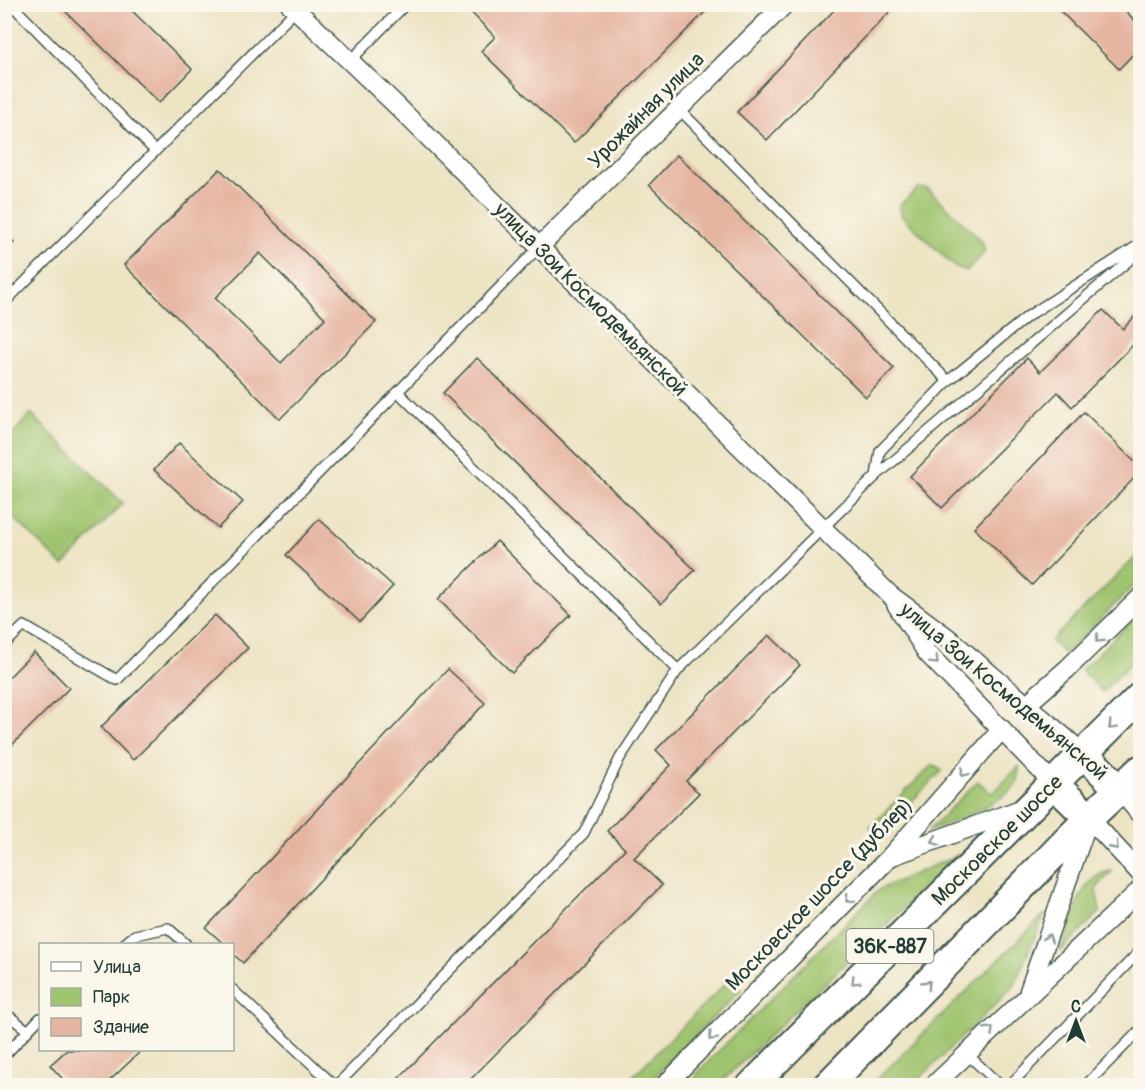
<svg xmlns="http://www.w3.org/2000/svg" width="1145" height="1090" font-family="Pangolin,sans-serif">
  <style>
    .green { fill: #a0c570; stroke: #608152; stroke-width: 1.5 }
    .building { fill: #e6b5a2; fill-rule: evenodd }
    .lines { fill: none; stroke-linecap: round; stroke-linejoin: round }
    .lane-casing { stroke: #3e564a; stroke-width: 12 }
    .street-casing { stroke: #3e564a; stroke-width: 21 }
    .primary-casing { stroke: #3e564a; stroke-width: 32 }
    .lane { stroke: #fff; stroke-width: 9 }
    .street { stroke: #fff; stroke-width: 18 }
    .primary { stroke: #fff; stroke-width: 28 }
    .oneway { stroke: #8f9e9a }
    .labels { text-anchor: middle; stroke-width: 6; stroke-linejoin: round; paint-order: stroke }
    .shield { fill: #fbf7ec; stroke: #61756b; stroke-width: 1.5 }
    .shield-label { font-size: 20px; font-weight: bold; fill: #1f3d34 }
    .street-label { font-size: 21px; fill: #1f3d34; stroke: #fbf7ec }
  </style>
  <rect width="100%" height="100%" fill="#fbf7ec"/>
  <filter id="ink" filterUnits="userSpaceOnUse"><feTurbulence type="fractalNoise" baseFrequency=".0167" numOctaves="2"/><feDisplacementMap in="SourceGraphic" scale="12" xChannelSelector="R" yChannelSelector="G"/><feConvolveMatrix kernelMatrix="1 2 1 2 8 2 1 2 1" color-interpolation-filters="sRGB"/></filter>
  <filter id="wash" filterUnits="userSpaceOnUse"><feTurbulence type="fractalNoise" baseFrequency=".008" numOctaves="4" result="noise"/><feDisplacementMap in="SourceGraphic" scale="24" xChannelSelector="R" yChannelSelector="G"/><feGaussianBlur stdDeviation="1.35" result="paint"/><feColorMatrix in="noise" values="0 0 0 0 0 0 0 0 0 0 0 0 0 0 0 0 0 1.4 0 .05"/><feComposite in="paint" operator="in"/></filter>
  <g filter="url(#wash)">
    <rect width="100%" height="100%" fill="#ede4c4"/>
    <g class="green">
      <path d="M 918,188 L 928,189 L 982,241 L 985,252 L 967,271 L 956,268 L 902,216 L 899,206 Z"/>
      <path d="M 31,414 L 123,503 L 63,566 L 5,509 L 5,442 Z"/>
      <path d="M 1140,553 L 1140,579 L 1065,655 L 1051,641 Z"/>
      <path d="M 1140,613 L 1140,654 L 1102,692 L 1081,670 Z"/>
      <path d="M 932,765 L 942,771 L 878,835 L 870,827 Z"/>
      <path d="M 1019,766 C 1019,770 1019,776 1018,780 C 1011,801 948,823 927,832 L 978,781 L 992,794 Z"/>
      <path d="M 960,854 L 718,1085 L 692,1085 L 699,1071 L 880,889 Z"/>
      <path d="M 1112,871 L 1096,889 L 1100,912 L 1060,952 C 1070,927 1079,873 1112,871 Z"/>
      <path d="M 1045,914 L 1013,987 L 913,1085 L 871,1085 Z"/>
      <path d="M 730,979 L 741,990 L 646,1085 L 624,1085 Z"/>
    </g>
    <g id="blocks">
      <g class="building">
        <path d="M 58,4 L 125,4 L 192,69 L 159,103 Z"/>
        <path d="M 463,4 L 713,4 L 574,143 L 481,51 L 495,37 Z"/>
        <path d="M 840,4 L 897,4 L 767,140 L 737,112 Z"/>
        <path d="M 1053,4 L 1119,4 L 1140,26 L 1140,47 L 1119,69 Z"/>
        <path d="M 677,155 L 894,368 L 866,397 L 649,185 Z"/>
        <path d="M 220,169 L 376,322 L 280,419 L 124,265 ZM 260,253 L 325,318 L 281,363 L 215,298 Z"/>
        <path d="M 4,233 L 14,242 L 4,253 Z"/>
        <path d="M 1103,310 L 1123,329 L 1140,311 L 1140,347 L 1136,342 L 1072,407 L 1058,392 L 942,508 L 910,476 L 1027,358 L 1040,372 Z"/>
        <path d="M 477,358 L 695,570 L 661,604 L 443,393 Z"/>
        <path d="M 1084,412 L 1140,467 L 1140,472 L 1032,585 L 974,528 Z"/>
        <path d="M 179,443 L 243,502 L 218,528 L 154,470 Z"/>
        <path d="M 319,519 L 393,586 L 360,622 L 286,555 Z"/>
        <path d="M 497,541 L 571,615 L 512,673 L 438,599 Z"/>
        <path d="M 215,615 L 248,648 L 133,760 L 101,727 Z"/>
        <path d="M 769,635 L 800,665 L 686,781 L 699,793 L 634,858 L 662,885 L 464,1086 L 391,1086 L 625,849 L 607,831 L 671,765 L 656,750 Z"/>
        <path d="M 34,652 L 69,688 L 4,753 L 4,682 Z"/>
        <path d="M 448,669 L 485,703 L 243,963 L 232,953 L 232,944 L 224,944 L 206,928 Z"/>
        <path d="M 67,1050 L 142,1050 L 104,1086 L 69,1086 L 50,1065 Z"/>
      </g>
    </g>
  </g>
  <g filter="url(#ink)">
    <use href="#blocks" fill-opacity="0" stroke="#3e564a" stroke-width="1.5"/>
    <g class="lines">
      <g class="lane-casing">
        <g id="lane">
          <path d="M 11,4 L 155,151"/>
          <path d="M 349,62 L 406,4"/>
          <path d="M 679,109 L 948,381"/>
          <path d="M 4,303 L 296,10"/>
          <path d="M 399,393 L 678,670"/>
          <path d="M 876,476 L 1140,251"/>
          <path d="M 4,645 L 24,626 L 117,680 L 539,247"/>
          <path d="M 124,944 L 135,935 L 168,928 L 186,944"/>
          <path d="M 232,989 L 335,1086"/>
          <path d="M 4,1012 L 27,1030"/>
          <path d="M 966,1053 L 1001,1086"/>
          <path d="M 4,1056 L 40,1018"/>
          <path d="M 336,1086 L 584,833 L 620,758 L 678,670 L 876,476 L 880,451 L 948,381 L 1028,316 L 1140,244"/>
          <path d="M 1009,1086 L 1140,951"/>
          <path d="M 1085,1086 L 1140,1030"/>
        </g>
      </g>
      <g class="street-casing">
        <g id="street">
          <path d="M 290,4 L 394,103 L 890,595 L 948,638 L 1084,754"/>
          <path d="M 539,247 L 785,4"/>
          <path d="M 896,604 L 927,653 L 1054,784"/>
          <path d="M 1026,705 L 1067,669 L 1140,598"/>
          <path d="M 1128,787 L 1120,790 L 1140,814"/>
          <path d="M 892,856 L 1021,809"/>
          <path d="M 1029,991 L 1089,818 L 1140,873"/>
          <path d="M 664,1086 L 890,857 L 1002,729"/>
          <path d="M 933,1086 L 1140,890"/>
        </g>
      </g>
      <g class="primary-casing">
        <g id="primary">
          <path d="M 1084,754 L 1120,790"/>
          <path d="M 1054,784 L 1089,818"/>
          <path d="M 751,1086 L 1140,697"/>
          <path d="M 827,1086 L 1089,818 L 1140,770"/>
        </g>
      </g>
      <use href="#lane" class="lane"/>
      <use href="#street" class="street"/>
      <use href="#primary" class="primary"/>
    </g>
    <defs><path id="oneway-chevron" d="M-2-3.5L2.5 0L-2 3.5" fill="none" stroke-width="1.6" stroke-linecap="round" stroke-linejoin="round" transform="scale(1.5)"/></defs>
    <g class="oneway">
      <use href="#oneway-chevron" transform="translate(1099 639) rotate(136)"/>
      <use href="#oneway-chevron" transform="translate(935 661) rotate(45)"/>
      <use href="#oneway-chevron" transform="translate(1112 726) rotate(135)"/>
      <use href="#oneway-chevron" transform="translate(964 773) rotate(131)"/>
      <use href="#oneway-chevron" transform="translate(935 841) rotate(160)"/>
      <use href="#oneway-chevron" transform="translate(1115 846) rotate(48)"/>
      <use href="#oneway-chevron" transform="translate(849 899) rotate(135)"/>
      <use href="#oneway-chevron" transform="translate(1048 938) rotate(-71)"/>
      <use href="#oneway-chevron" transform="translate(855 981) rotate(135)"/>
      <use href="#oneway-chevron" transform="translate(927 984) rotate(-46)"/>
      <use href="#oneway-chevron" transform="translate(990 1030) rotate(-44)"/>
      <use href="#oneway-chevron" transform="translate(712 1037) rotate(135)"/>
    </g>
  </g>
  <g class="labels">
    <rect class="shield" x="846.5" y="929" width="87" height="34" rx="4.5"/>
    <g class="shield-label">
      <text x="890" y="953">36К-887</text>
    </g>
    <g class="street-label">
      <text transform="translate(646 110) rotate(-45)" y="7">Урожайная улица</text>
      <text transform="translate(591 299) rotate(45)" y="7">улица Зои Космодемьянской</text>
      <text transform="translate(1004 691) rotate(40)" y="7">улица Зои Космодемьянской</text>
      <text transform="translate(997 840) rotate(-45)" y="7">Московское шоссе</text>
      <text transform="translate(819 894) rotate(-46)" y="7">Московское шоссе (дублер)</text>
    </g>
  </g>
  <rect width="1145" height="1090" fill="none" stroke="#fbf7ec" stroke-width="24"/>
  <rect x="39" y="943" width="195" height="108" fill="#fbf7ec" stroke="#a3ada2" stroke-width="1.5"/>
  <rect x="51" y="962" width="30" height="9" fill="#ffffff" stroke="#a3ada2" stroke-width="1.5"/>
  <text x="93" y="973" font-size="18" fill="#1f3d34">Улица</text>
  <rect x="51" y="988" width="30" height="18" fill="#a0c570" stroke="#a3ada2" stroke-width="1.5"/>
  <text x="93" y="1003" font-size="18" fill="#1f3d34">Парк</text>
  <rect x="51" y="1018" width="30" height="18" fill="#e6b5a2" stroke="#a3ada2" stroke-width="1.5"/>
  <text x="93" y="1033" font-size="18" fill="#1f3d34">Здание</text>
  <g transform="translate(1076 1021)" stroke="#fbf7ec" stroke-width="4.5" paint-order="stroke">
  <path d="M0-4.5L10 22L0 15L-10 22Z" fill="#1f3d34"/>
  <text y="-9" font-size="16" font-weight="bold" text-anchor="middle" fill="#1f3d34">С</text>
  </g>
</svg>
